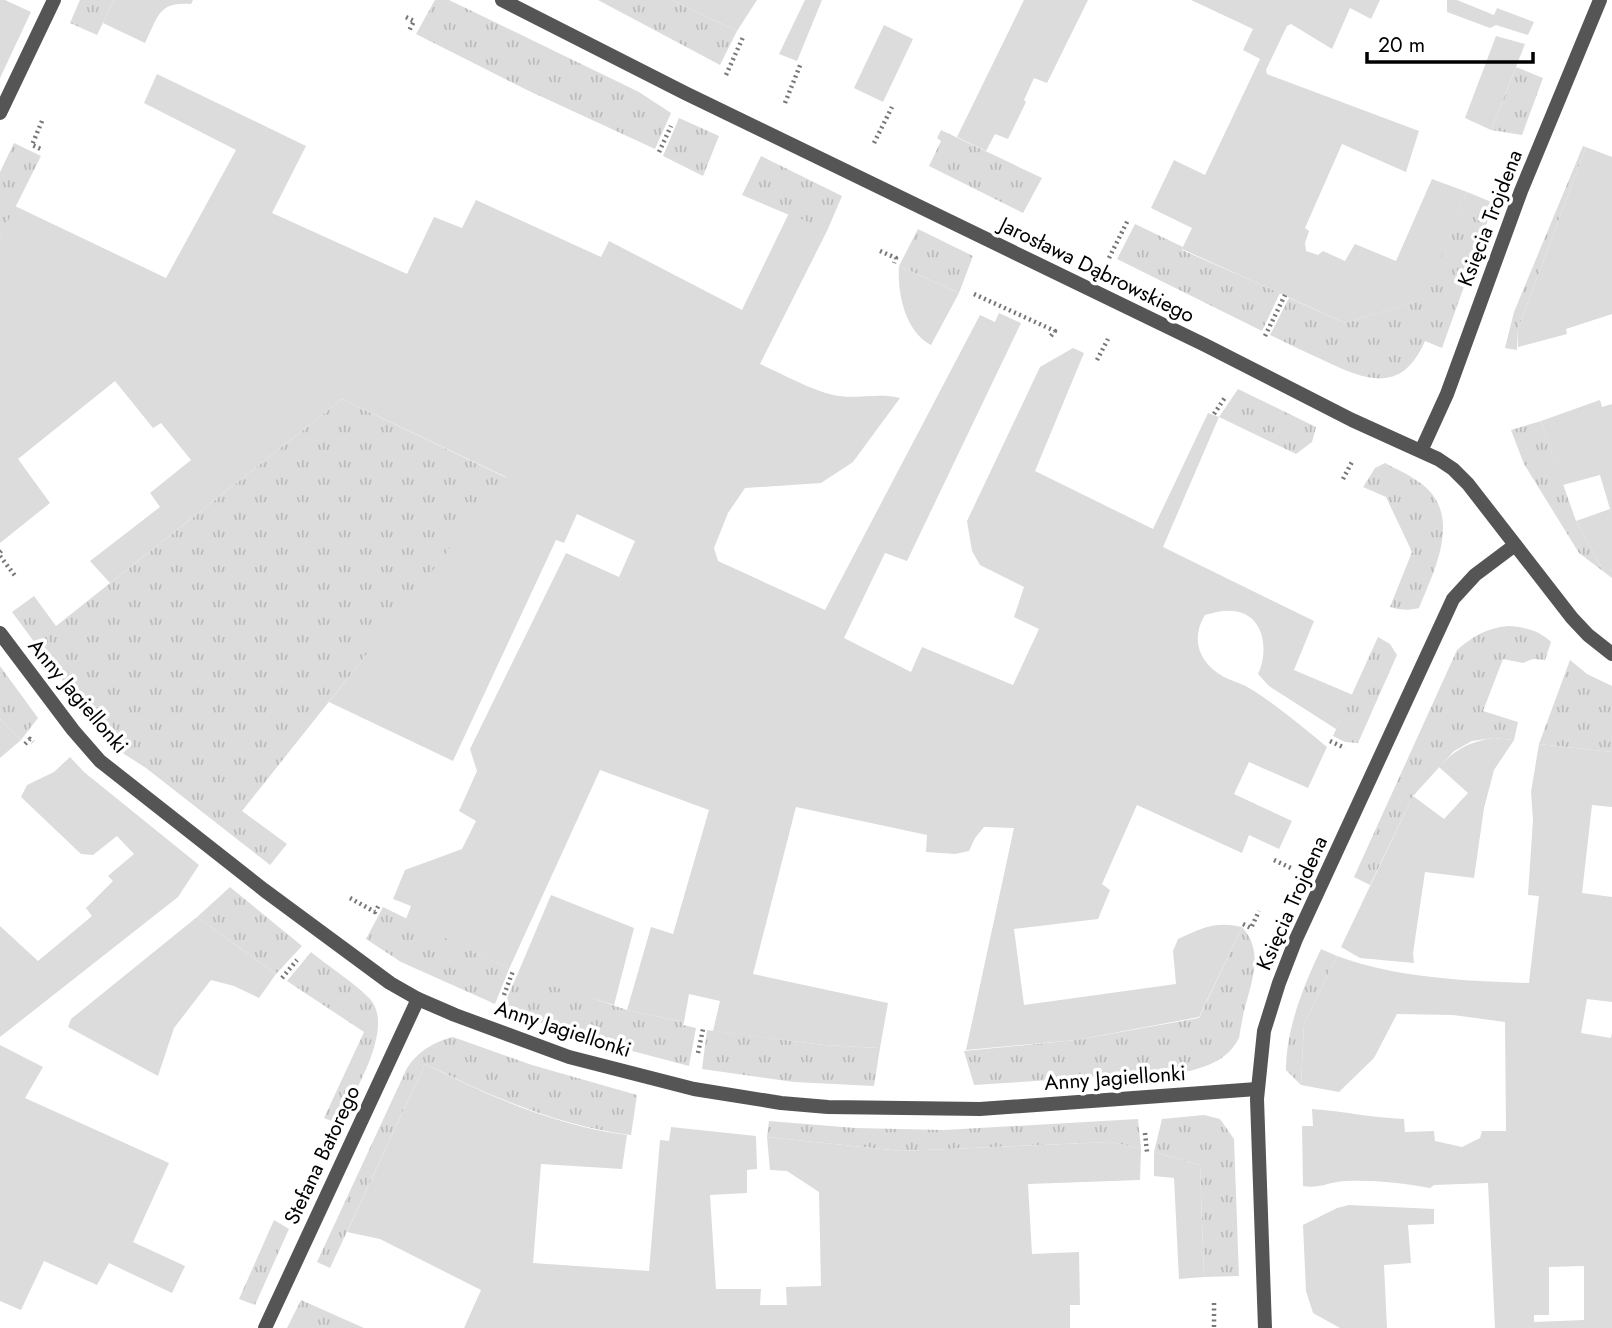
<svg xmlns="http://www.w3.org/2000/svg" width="1612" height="1328" font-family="Jost,sans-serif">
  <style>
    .grass { fill: url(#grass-tufts) }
    .garden { fill: #dcdcdc; fill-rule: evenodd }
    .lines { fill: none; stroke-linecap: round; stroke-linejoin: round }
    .path { stroke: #777; stroke-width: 4.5; stroke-dasharray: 2 3.5; stroke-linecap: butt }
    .minor { stroke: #555; stroke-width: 14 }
    .labels { text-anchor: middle; stroke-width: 7; stroke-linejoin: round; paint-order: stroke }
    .street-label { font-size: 21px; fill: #000; stroke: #fff }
  </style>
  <defs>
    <pattern id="grass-tufts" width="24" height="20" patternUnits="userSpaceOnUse" patternTransform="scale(1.75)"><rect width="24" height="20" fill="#dcdcdc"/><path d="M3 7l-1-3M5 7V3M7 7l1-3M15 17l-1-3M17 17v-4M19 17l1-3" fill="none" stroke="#bbb"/></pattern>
  </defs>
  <rect width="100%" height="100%" fill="#fff"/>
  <g class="grass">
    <path d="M 80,0 L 114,0 L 97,35 L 70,23 Z"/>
    <path d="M 435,0 L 449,0 L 639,92 L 671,113 L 655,149 L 527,90 L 416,34 Z"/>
    <path d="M 598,0 L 671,0 L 737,31 L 720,65 Z"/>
    <path d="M 1516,67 L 1543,78 L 1522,135 L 1491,130 Z"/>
    <path d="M 679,118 L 719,136 L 703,176 L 663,156 Z"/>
    <path d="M 941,130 L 1042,178 L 1023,213 L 929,166 L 941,141 L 937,138 Z"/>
    <path d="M 14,143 L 41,156 L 0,238 L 0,172 Z"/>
    <path d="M 1583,146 L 1586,147 L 1518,329 L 1517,350 L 1505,348 L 1514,312 Z"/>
    <path d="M 761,156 L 842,196 L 827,231 L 742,195 Z"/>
    <path d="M 1467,192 L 1494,203 L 1442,348 L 1425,341 C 1402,394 1367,381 1325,361 C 1307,353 1289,344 1270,335 L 1289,298 L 1345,323 L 1423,299 Z"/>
    <path d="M 1135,224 L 1183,247 L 1182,250 L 1280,293 L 1262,331 L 1117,259 Z"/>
    <path d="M 918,229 L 973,256 L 959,293 L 899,266 Z"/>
    <path d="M 1238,389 L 1316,427 L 1312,442 L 1296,454 L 1219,417 Z"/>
    <path d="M 342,399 L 507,478 L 242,811 L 287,844 L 270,865 L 146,768 L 118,750 L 95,724 L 12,612 L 34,596 L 56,626 Z"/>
    <path d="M 1541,421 L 1576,521 L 1604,572 L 1579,553 L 1524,464 L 1511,430 Z"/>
    <path d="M 1385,463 C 1396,469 1408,474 1419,482 C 1464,513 1435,569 1419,608 C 1408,611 1400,610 1390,607 L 1412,552 L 1386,497 L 1363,487 L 1375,468 Z"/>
    <path d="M 1508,626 C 1524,627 1539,630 1551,642 L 1545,660 L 1533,659 L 1523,663 L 1503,659 L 1483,711 L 1518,722 L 1514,740 L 1493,738 L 1472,741 L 1454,751 L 1413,796 L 1370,885 L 1354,877 L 1457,650 C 1473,636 1487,628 1508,626 Z"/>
    <path d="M 1378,637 L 1390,644 L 1397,655 L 1358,743 L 1345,742 L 1333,736 Z"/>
    <path d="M 1570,660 L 1587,674 L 1612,686 L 1612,752 L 1539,744 Z"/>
    <path d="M 0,666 L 38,718 L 21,740 L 0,719 Z"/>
    <path d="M 230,887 L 302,946 L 276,974 L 197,917 Z"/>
    <path d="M 383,907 L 509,969 L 495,1004 L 401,962 L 366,939 Z"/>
    <path d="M 1242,927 C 1262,949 1254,975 1247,1000 C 1243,1013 1241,1026 1239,1038 C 1228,1059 1211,1065 1190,1071 L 974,1085 L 964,1051 L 1076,1040 L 1199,1018 Z"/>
    <path d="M 1321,949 L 1337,956 L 1304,1024 L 1301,1085 L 1286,1070 C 1286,1028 1304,985 1321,949 Z"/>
    <path d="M 311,952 C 328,966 356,984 370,999 C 396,1028 352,1095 339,1124 L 324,1118 L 364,1032 L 287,981 Z"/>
    <path d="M 518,973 L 627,1010 L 684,1022 L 683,1025 L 696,1028 L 689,1066 L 568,1034 L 503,1007 Z"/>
    <path d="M 707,1030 L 824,1045 L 880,1048 L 874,1086 L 794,1082 L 702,1069 Z"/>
    <path d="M 453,1037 L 532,1065 L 637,1095 L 631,1135 C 559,1126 490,1096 425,1064 L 330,1268 L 317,1262 L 407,1068 C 418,1051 434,1042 453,1037 Z"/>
    <path d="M 1204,1115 L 1220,1119 L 1234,1139 L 1239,1276 L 1204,1277 L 1200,1165 L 1154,1152 L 1162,1119 Z"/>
    <path d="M 1138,1119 L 1141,1149 L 1111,1142 L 901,1151 L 767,1137 L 769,1121 L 855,1128 L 944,1130 Z"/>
    <path d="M 274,1220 L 289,1229 L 255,1305 L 239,1299 Z"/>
    <path d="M 301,1300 L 364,1328 L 287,1328 Z"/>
  </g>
  <g class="garden">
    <path d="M 0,0 L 5,0 L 31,12 L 0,78 Z"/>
    <path d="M 114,0 L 193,0 L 191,4 C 158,1 158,17 145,43 L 103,23 Z"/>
    <path d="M 671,0 L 757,0 L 737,31 Z"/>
    <path d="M 805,0 L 822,0 L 797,61 L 779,54 Z"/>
    <path d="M 1024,0 L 1088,0 L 1047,83 L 1034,78 L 1024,100 L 1026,102 L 1008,139 L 995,134 L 986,151 L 957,137 Z"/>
    <path d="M 1191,0 L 1380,0 L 1371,19 L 1350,8 L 1332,49 L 1291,24 L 1287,26 L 1266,70 L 1267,74 L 1419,131 L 1406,172 L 1342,144 L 1305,228 L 1309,231 L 1305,243 L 1306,251 L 1318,255 L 1323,251 L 1345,261 L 1355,244 L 1396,261 L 1432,179 L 1467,192 L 1424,299 L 1345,323 L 1182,249 L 1192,228 L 1151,208 L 1174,160 L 1205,175 L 1260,59 L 1243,50 L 1253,29 Z"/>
    <path d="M 1447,0 L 1457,0 L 1494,15 L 1497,8 L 1534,22 L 1528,35 L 1496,25 L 1490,28 L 1447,12 Z"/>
    <path d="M 884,25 L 913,39 L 883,102 L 854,88 Z"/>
    <path d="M 1496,36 L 1525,44 L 1491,130 L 1465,118 Z"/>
    <path d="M 157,74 L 306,146 L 272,213 L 407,274 L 434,217 L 462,228 L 476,200 L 601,257 L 609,241 L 742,310 L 789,213 L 827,231 L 760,364 C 783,374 809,389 833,395 C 855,400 878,392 900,398 L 853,462 L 821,483 L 745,488 L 728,513 L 714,548 L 718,561 L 825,610 L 980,315 L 995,322 L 999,313 L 1021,323 L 907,561 L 885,553 L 844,638 L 911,672 L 922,647 L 1013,685 L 1039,629 L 1014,617 L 1024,587 L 980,565 L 972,551 L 967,521 L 1040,367 L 1073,348 L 1084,353 L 1035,471 L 1153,529 L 1208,413 L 1219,417 L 1163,547 L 1314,621 L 1294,670 L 1353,695 L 1336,729 L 1269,686 L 1258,674 C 1268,654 1266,619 1239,612 C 1228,609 1216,612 1205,615 C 1190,639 1199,663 1224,677 C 1232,681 1241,683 1249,688 C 1276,704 1302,727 1327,747 L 1308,788 L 1249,762 L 1234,794 L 1292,821 L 1279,849 L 1249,835 L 1242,853 L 1137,805 L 1102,884 L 1110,890 L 1098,919 L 1014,929 L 1024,1005 L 1176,984 L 1173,951 L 1178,939 C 1203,928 1214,921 1242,927 L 1199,1017 L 1076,1040 L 966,1050 L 1014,828 L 984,827 L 975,838 L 969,851 L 955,854 L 926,852 L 927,835 L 796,807 L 753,974 L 888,1003 L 880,1048 L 824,1045 L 713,1031 L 720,1001 L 689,994 L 684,1022 L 627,1010 L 651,927 L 673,934 L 709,810 L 600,770 L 509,969 L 406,919 L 411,906 L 393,899 L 405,870 L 462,849 L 476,821 L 459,811 L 477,771 L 470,749 L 566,553 L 619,577 L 635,541 L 577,514 L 564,543 L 556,540 L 453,761 L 329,702 L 506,477 L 342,399 L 110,583 L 90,561 L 160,507 L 150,493 L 191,460 L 161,423 L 153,428 L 115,381 L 18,459 L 50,503 L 0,543 L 0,238 L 15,206 L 166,278 L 236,150 L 144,103 Z"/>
    <path d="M 1586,147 L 1612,157 L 1612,314 L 1566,329 L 1567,334 L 1518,347 L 1518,329 Z"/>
    <path d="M 899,266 L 959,293 L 931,345 C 905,332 897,292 899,266 Z"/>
    <path d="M 1600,400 L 1602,407 L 1612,404 L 1612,578 L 1604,572 L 1576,521 L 1610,509 L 1600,475 L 1563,485 L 1541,421 Z"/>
    <path d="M 0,719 L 21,740 L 0,758 Z"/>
    <path d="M 1493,738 L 1514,740 L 1494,770 L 1484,808 L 1474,878 L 1425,872 L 1413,953 L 1414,963 L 1360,958 L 1341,947 L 1413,796 L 1444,819 L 1468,793 L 1439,767 C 1456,749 1469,742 1493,738 Z"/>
    <path d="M 1539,744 L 1612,752 L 1612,807 L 1592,805 L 1582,893 L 1612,897 L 1612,1002 L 1587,999 L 1581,1033 L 1611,1038 L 1612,1032 L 1612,1328 L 1495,1328 L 1488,1183 L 1434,1185 L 1430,1188 C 1403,1183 1375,1180 1347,1181 C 1331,1181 1320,1189 1303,1186 L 1302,1126 L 1313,1126 L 1312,1109 C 1343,1111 1373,1118 1404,1119 L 1405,1132 L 1434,1131 L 1435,1141 L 1462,1147 L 1480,1138 L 1482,1131 L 1506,1131 L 1505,1022 L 1453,1015 L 1397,1014 L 1374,1058 L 1339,1092 L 1301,1085 L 1304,1024 L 1337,956 C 1396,978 1466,981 1529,983 L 1539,896 L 1528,895 L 1533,820 L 1531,792 ZM 1584,1266 L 1584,1320 L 1534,1322 L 1534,1315 L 1549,1315 L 1549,1267 Z"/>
    <path d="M 70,757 L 84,772 L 199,865 L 178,897 L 0,1037 L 0,926 L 38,961 L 92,916 L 86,908 L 113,881 L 108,876 L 134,854 L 117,836 L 93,855 L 81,854 L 21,797 L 27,785 L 54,772 Z"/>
    <path d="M 551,895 L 634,928 L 614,1005 L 549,985 L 518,973 Z"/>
    <path d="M 197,917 L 276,974 L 259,998 L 234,986 L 211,980 L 174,1028 L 158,1076 L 68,1027 L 71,1019 Z"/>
    <path d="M 0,1045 L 43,1067 L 25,1098 L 169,1163 L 133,1242 L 185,1266 L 172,1293 L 109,1263 L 97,1285 L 44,1261 L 21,1310 L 0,1301 Z"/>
    <path d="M 425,1064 C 488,1096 557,1126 627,1135 L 622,1169 L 541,1164 L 533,1263 L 649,1271 L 660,1140 L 669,1141 L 671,1127 L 756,1136 L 757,1169 L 747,1170 L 747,1193 L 710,1195 L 716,1289 L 761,1289 L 760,1305 L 787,1305 L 786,1287 L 821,1286 L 819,1192 L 787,1171 L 770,1170 L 767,1137 L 901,1151 L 1111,1142 L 1141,1149 L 1140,1180 L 1028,1184 L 1032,1254 L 1079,1252 L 1080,1305 L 1070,1305 L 1070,1328 L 464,1328 L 481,1290 L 380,1239 L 347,1232 Z"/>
    <path d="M 1154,1152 L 1200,1165 L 1204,1277 L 1179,1279 L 1174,1178 L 1154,1176 Z"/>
    <path d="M 1349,1205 L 1434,1209 L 1434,1224 L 1408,1225 L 1411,1263 L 1384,1265 L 1387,1328 L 1340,1328 L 1313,1313 L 1306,1291 L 1303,1225 L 1337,1208 Z"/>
  </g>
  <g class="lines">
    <g class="path">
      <path d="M 406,17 L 414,21 L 409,31"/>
      <path d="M 726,75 L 744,35"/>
      <path d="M 785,103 L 801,63"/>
      <path d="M 42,121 L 32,145 L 43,150"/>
      <path d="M 874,143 L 892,107"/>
      <path d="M 659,152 L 671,126"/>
      <path d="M 880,251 L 896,258 L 894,263"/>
      <path d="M 1109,258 L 1128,220"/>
      <path d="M 974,294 L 1055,331 L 1050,337"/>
      <path d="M 1265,336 L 1285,295"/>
      <path d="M 1097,360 L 1108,339"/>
      <path d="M 1214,414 L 1226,396"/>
      <path d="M 1343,479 L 1353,460"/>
      <path d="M 0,552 L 2,550"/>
      <path d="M 0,556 L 16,577"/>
      <path d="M 1330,741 L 1345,748"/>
      <path d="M 25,744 L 30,739 L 33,742"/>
      <path d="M 1274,860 L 1291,868"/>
      <path d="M 350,898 L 375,912 L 379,905"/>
      <path d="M 1243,924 L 1251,928 L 1259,911"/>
      <path d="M 282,978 L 297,960"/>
      <path d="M 504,995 L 513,971"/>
      <path d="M 698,1053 L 703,1029"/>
      <path d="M 1145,1133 L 1147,1152"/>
      <path d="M 1214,1303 L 1214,1328"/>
    </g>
    <g class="minor">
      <path d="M 502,0 L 685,93 L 1205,345 L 1352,420 L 1438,459 L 1453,469 L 1468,484 L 1572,618 L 1588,635 L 1612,654"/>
      <path d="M 0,113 L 54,0"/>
      <path d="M 1421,451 L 1447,394 L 1521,191 L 1600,0"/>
      <path d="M 0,633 L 73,730 L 100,761 L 264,890 L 390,983 L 418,999 L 455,1015 L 569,1057 L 694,1089 L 781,1103 L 828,1107 L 980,1109 L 1257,1089"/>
      <path d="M 265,1328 L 418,999"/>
      <path d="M 1265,1328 L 1257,1099 L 1264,1031 L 1279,983 L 1296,939 L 1453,599 L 1475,575 L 1515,545"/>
    </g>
  </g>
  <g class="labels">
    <g class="street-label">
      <text transform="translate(1490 218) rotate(-69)" y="7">Księcia Trojdena</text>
      <text transform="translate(1097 270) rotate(26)" y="7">Jarosława Dąbrowskiego</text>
      <text transform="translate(78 696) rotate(50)" y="7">Anny Jagiellonki</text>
      <text transform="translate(1292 903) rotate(-66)" y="7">Księcia Trojdena</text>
      <text transform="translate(563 1029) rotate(18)" y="7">Anny Jagiellonki</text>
      <text transform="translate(1115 1078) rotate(-4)" y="7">Anny Jagiellonki</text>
      <text transform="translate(322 1155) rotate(-65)" y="7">Stefana Batorego</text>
    </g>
  </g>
  <path d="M1367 52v10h166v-10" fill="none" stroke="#000000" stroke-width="3.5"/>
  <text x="1378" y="52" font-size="21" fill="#000000" stroke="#ffffff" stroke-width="5" paint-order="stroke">20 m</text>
</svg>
